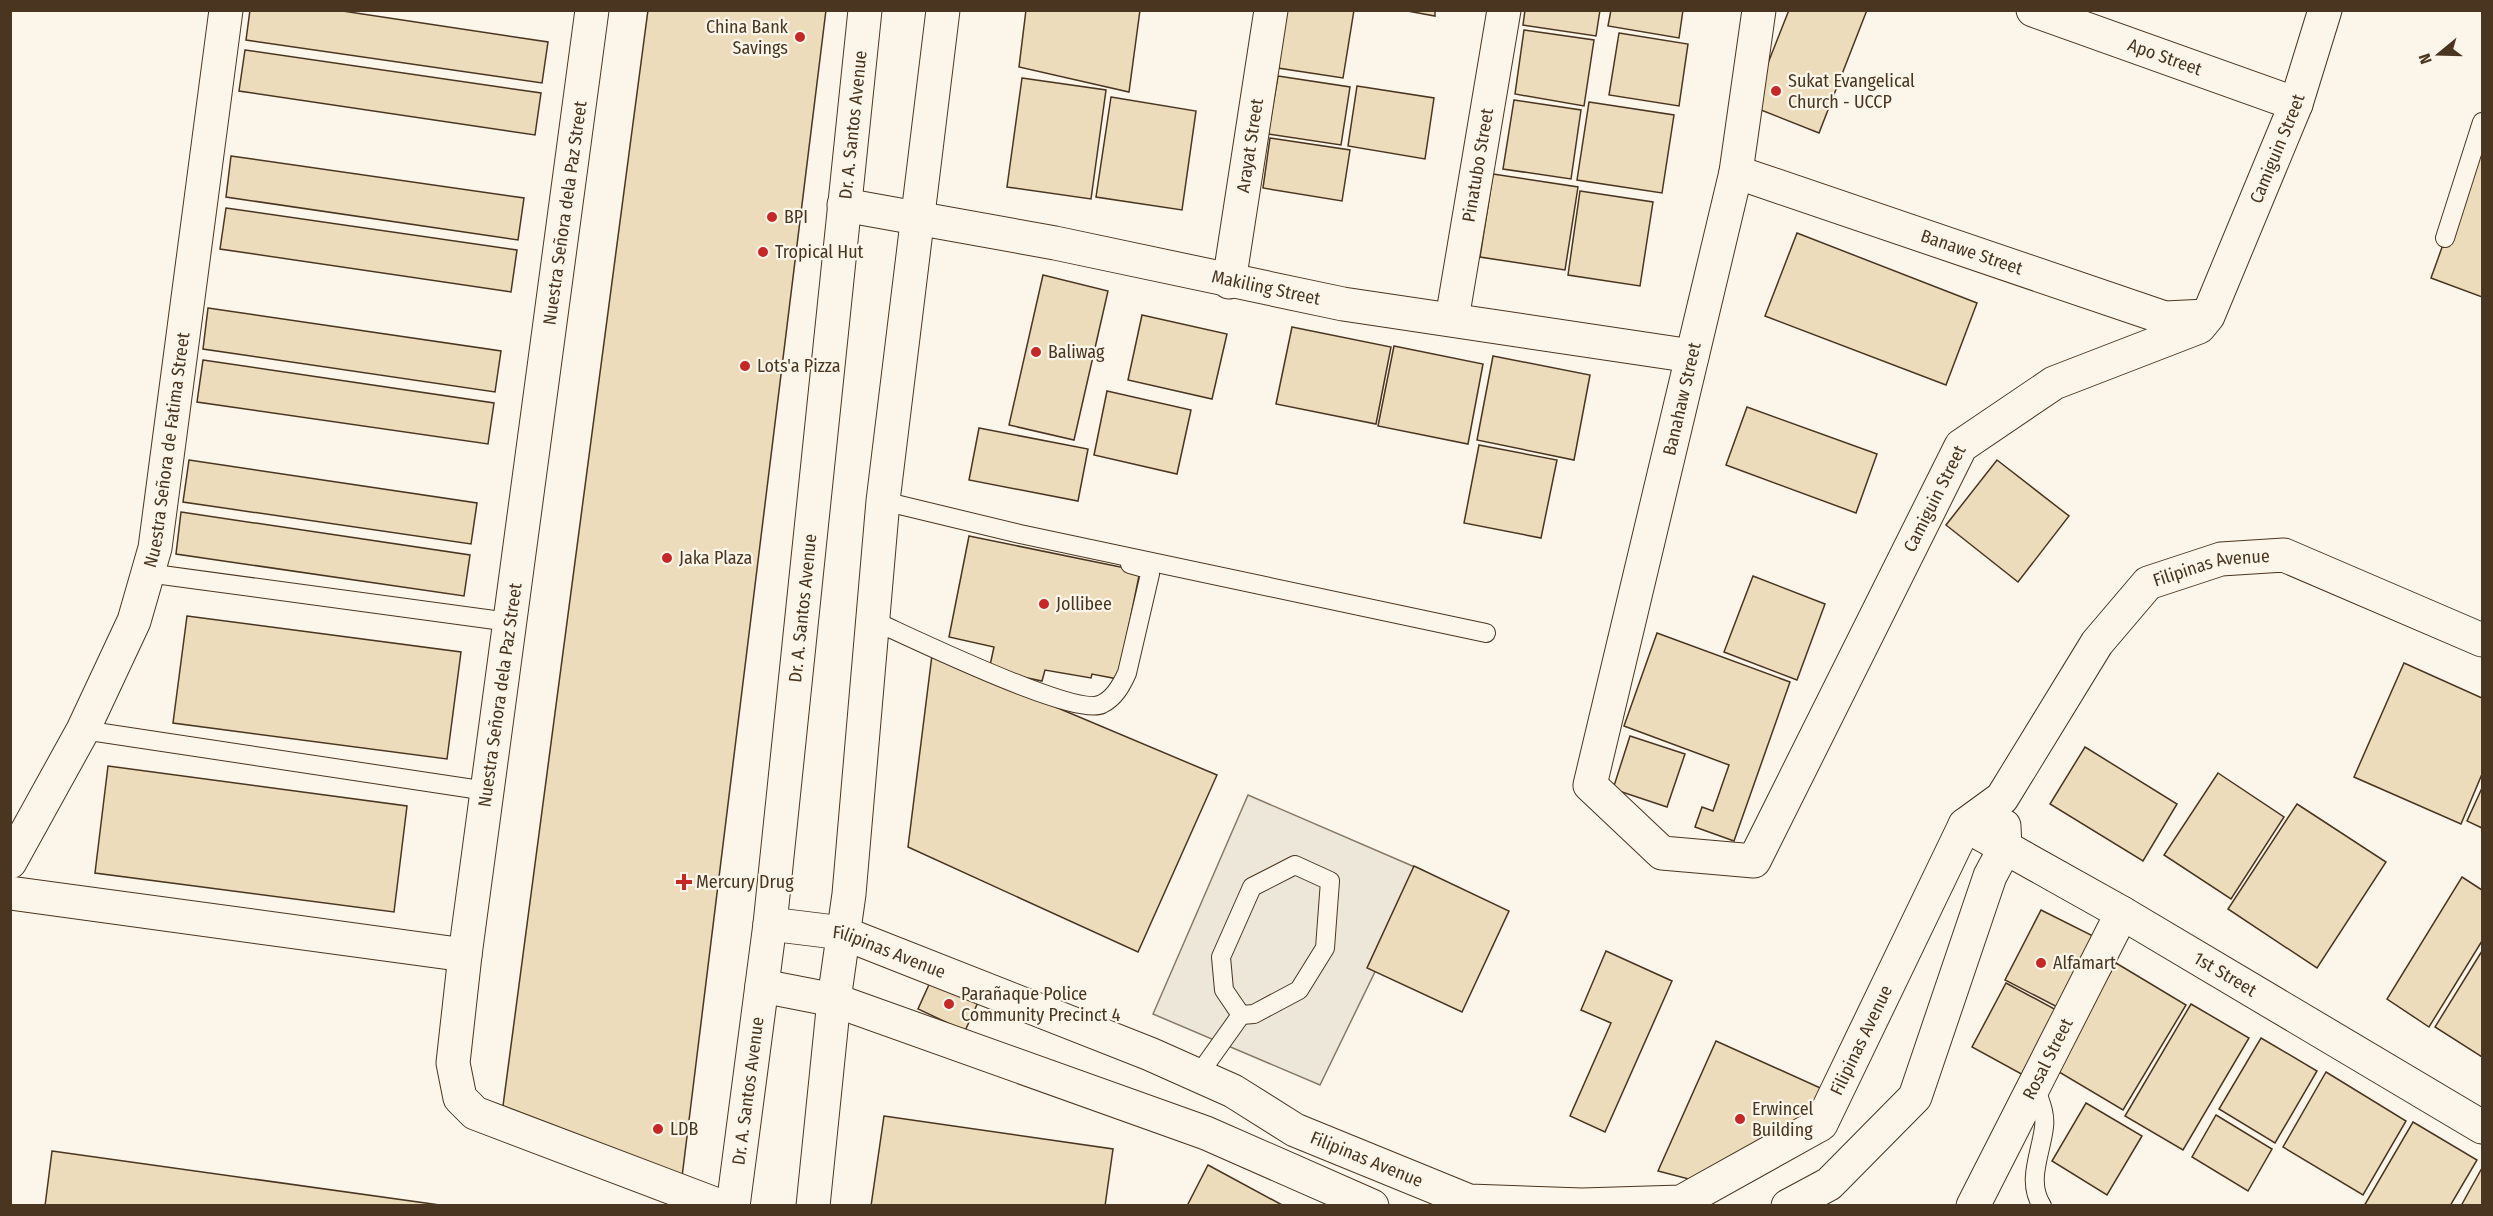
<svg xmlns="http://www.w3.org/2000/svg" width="2493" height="1216" font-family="'Fira Sans Condensed',sans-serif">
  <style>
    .parking { fill: #ede7d9; stroke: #887966; stroke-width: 1.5 }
    .building { fill: #ecdcbc; stroke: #4a3520; stroke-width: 1.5 }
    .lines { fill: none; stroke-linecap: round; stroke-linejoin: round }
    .service-casing { stroke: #4a3520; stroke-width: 20 }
    .minor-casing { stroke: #4a3520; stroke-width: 35 }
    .primary-casing { stroke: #4a3520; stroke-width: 35 }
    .service { stroke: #fbf6e9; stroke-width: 18 }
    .minor { stroke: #fbf6e9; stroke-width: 33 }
    .primary { stroke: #fbf6e9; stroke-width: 33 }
    .poi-dot { fill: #c62828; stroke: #fbf6e9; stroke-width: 2 }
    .labels { text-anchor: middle; stroke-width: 4.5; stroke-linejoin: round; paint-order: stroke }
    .poi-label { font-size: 18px; fill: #4a3520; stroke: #fbf6e9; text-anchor: start }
    .street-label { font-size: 18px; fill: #4a3520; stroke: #fbf6e9 }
  </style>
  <rect width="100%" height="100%" fill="#fbf6e9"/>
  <path class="parking" d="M 1248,795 L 1424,871 L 1320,1085 L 1153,1014 Z"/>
  <g class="building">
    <path d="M 250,10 L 336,10 L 548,42 L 542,83 L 246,40 Z"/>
    <path d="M 648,10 L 826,10 L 682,1177 L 503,1106 Z"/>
    <path d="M 1026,10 L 1140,10 L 1129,92 L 1019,67 Z"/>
    <path d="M 1286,10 L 1354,10 L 1343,78 L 1278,68 Z"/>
    <path d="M 1402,10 L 1435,10 L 1435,16 Z"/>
    <path d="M 1525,10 L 1600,10 L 1596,36 L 1523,25 Z"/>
    <path d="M 1611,10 L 1683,10 L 1679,38 L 1608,26 Z"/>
    <path d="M 1789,10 L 1867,10 L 1819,133 L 1751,106 Z"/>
    <path d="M 1524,30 L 1594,40 L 1584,106 L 1515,94 Z"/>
    <path d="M 1619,33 L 1688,44 L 1679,106 L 1609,95 Z"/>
    <path d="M 245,50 L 541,93 L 535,135 L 239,91 Z"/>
    <path d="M 1278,76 L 1350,87 L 1341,145 L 1268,134 Z"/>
    <path d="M 1022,78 L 1106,90 L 1091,199 L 1007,187 Z"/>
    <path d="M 1357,86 L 1434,98 L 1425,159 L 1348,146 Z"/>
    <path d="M 1111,97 L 1196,111 L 1182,210 L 1096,197 Z"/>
    <path d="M 1514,100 L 1581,110 L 1571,179 L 1503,169 Z"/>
    <path d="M 1589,102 L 1674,115 L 1662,193 L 1577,180 Z"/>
    <path d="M 2482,136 L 2482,297 L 2431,278 Z"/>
    <path d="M 1270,138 L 1350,150 L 1342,201 L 1263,188 Z"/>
    <path d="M 231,156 L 524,198 L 518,240 L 226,197 Z"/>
    <path d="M 1493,174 L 1578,187 L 1565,270 L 1480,257 Z"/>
    <path d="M 1580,191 L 1653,202 L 1640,286 L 1568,275 Z"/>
    <path d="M 226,208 L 517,250 L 511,292 L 220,249 Z"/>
    <path d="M 1797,233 L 1977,303 L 1946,385 L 1765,316 Z"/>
    <path d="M 1043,275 L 1108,291 L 1074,440 L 1009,425 Z"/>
    <path d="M 208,308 L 501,351 L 495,392 L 203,349 Z"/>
    <path d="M 1142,315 L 1227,334 L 1212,399 L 1128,380 Z"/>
    <path d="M 1292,327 L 1391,347 L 1376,424 L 1276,404 Z"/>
    <path d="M 1394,346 L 1483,364 L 1468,444 L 1378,426 Z"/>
    <path d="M 1493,356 L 1590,375 L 1574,460 L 1477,440 Z"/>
    <path d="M 203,360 L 494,403 L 488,444 L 197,402 Z"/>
    <path d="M 1107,391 L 1191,410 L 1177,474 L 1094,455 Z"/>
    <path d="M 1747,407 L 1877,454 L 1856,513 L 1726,465 Z"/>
    <path d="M 979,428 L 1088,449 L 1078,501 L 969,480 Z"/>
    <path d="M 1479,445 L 1557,460 L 1541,538 L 1464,523 Z"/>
    <path d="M 189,460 L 477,503 L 471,544 L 183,502 Z"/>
    <path d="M 1997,460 L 2069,516 L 2018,582 L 1946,525 Z"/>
    <path d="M 181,512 L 470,555 L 464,596 L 176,554 Z"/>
    <path d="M 969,536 L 1140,571 L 1118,679 L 1092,674 L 1091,678 L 1045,670 L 1042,681 L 989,670 L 994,647 L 949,637 Z"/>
    <path d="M 1753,576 L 1825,604 L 1797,680 L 1724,652 Z"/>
    <path d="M 187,616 L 461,652 L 447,759 L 173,723 Z"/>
    <path d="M 1657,633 L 1790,682 L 1734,841 L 1695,827 L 1702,807 L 1713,811 L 1729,765 L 1624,726 Z"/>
    <path d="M 932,655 L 1217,775 L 1138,952 L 908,847 Z"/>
    <path d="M 2404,663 L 2482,698 L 2482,774 L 2461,824 L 2354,777 Z"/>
    <path d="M 1630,736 L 1685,754 L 1667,807 L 1613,789 Z"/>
    <path d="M 2085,747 L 2177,804 L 2143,861 L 2050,804 Z"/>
    <path d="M 108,766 L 407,806 L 394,912 L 95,873 Z"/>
    <path d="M 2218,773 L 2284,817 L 2231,899 L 2164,855 Z"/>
    <path d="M 2482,788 L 2482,828 L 2467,821 Z"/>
    <path d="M 2297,804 L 2386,862 L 2317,968 L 2228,909 Z"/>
    <path d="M 1414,866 L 1509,911 L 1462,1012 L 1367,968 Z"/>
    <path d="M 2462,877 L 2482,890 L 2482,941 L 2429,1027 L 2387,999 Z"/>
    <path d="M 2041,910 L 2101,940 L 2065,1011 L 2005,980 Z"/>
    <path d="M 1606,951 L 1672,981 L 1605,1132 L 1570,1116 L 1611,1023 L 1581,1010 Z"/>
    <path d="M 2482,951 L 2482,1057 L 2435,1027 Z"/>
    <path d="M 2116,963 L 2186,1005 L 2123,1110 L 2054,1069 Z"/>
    <path d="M 932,978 L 979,1000 L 965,1031 L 918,1009 Z"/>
    <path d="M 2006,983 L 2060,1012 L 2025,1076 L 1972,1047 Z"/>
    <path d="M 2191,1004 L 2249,1038 L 2183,1150 L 2125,1116 Z"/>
    <path d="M 2261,1038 L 2317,1071 L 2275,1143 L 2219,1109 Z"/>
    <path d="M 1716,1041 L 1827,1091 L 1774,1144 L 1700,1182 L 1658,1171 Z"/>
    <path d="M 2326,1072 L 2406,1121 L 2363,1195 L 2283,1147 Z"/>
    <path d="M 2086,1103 L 2142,1136 L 2107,1195 L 2052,1161 Z"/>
    <path d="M 2216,1115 L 2272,1149 L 2248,1191 L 2192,1157 Z"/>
    <path d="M 884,1116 L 1113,1149 L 1105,1206 L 871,1206 Z"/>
    <path d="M 2413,1122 L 2477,1160 L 2450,1206 L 2364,1206 Z"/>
    <path d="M 52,1151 L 447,1206 L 45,1206 Z"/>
    <path d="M 1208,1165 L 1284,1206 L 1187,1206 Z"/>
    <path d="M 2482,1168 L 2482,1206 L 2461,1206 Z"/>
  </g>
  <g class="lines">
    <g class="service-casing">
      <g id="service">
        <path d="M 2445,238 L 2482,122"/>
        <path d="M 883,501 L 1020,534 L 1486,633"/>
        <path d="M 147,573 L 510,622"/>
        <path d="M 872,620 C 906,635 1075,718 1102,704 C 1115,698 1122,684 1127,673 L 1150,574 L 1148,569 L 1130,564"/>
        <path d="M 83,730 L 487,791"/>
        <path d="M 1295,865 L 1330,881 L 1325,948 L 1299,990 L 1254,1014 L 1241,1015 L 1224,990 L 1221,957 L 1252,887 Z"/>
        <path d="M 1199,1074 L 1241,1015"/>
        <path d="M 2035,1086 C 2039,1099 2046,1113 2044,1127 C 2041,1154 2026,1181 2042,1206"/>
      </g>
    </g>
    <g class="minor-casing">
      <g id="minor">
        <path d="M 592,10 L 465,955 L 453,1063 L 460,1098 L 475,1113 L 720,1206"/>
        <path id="s1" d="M 1759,10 L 1736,172 L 1590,785 L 1662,853 L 1754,861 L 1961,446 L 2054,383 L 2199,327 L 2208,316 L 2296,104 L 2325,10"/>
        <path id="s2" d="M 2033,10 L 2296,104"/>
        <path id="s3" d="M 1736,172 L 2165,318 L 2207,316"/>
        <path id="s4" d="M 844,205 L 1055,243 L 1343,304 L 1692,356"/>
        <path id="s5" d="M 1229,282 L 1271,10"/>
        <path id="s6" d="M 1452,319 L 1504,10"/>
        <path id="s7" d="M 1965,825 L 2122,913 L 2482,1127"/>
        <path id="s8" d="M 10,862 L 83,730 L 134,621 L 155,548 L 226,10"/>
        <path d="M 10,893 L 465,955"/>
        <path id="s9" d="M 770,924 L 843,933 L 1150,1054 L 1233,1091 L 1295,1130 L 1469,1201 L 1582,1205 L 1681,1202 L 1821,1124 L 1965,825 L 2002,798 L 2097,643 L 2148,583 L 2221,559 L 2284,555 L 2482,640"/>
        <path d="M 762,986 L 834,1000 L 1206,1133 L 1372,1206"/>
        <path d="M 1788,1206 L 1829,1184 L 1915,1097 L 1990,876 L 2005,848 L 2004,826"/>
        <path id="s10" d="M 1973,1206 L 2122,913"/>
      </g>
    </g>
    <g class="primary-casing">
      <g id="primary">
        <path id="s11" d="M 733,1206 L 770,924 L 865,10"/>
        <path d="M 813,1206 L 834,1000 L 849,894 L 883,501 L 943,10"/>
      </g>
    </g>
    <use href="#service" class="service"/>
    <use href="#minor" class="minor"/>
    <use href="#primary" class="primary"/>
  </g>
  <g class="poi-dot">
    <circle cx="800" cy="37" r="6"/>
    <circle cx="1776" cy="91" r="6"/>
    <circle cx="772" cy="217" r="6"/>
    <circle cx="763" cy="252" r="6"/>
    <circle cx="1036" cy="352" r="6"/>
    <circle cx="745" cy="366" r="6"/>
    <circle cx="667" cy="558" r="6"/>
    <circle cx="1044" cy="604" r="6"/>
    <path d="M681 873h6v6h6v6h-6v6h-6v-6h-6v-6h6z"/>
    <circle cx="2041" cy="963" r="6"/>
    <circle cx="949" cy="1004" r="6"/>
    <circle cx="1740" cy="1119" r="6"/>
    <circle cx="658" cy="1129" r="6"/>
  </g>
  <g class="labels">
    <g class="poi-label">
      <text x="788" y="33" text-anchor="end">China Bank<tspan x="788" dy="21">Savings</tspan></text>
      <text x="1788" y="87">Sukat Evangelical<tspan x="1788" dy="21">Church - UCCP</tspan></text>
      <text x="784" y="223">BPI</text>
      <text x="775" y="258">Tropical Hut</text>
      <text x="1048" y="358">Baliwag</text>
      <text x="757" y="372">Lots'a Pizza</text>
      <text x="679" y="564">Jaka Plaza</text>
      <text x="1056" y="610">Jollibee</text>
      <text x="696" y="888">Mercury Drug</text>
      <text x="2053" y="969">Alfamart</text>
      <text x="961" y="1000">Parañaque Police<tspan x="961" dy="21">Community Precinct 4</tspan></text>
      <text x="1752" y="1115">Erwincel<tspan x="1752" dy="21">Building</tspan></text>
      <text x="670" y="1135">LDB</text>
    </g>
    <g class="street-label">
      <text dy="6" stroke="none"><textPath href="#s2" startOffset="140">Apo Street</textPath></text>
      <text dy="6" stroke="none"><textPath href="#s11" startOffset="1088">Dr. A. Santos Avenue</textPath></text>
      <text dy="6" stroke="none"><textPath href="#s5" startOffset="138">Arayat Street</textPath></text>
      <text dy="6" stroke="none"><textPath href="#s1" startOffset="1912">Camiguin Street</textPath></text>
      <text dy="6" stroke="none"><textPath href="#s6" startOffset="156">Pinatubo Street</textPath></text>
      <text transform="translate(565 213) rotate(-82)" y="6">Nuestra Señora dela Paz Street</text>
      <text dy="6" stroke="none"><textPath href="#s3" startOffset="249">Banawe Street</textPath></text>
      <text dy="6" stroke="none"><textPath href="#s4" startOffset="430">Makiling Street</textPath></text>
      <text transform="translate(1682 399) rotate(-77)" y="6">Banahaw Street</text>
      <text dy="6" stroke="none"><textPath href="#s8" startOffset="446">Nuestra Señora de Fatima Street</textPath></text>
      <text dy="6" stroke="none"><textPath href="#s1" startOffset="1390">Camiguin Street</textPath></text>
      <text dy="6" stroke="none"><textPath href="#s9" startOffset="1832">Filipinas Avenue</textPath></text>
      <text dy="6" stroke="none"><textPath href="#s11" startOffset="602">Dr. A. Santos Avenue</textPath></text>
      <text transform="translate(500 695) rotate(-82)" y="6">Nuestra Señora dela Paz Street</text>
      <text dy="6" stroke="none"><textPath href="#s9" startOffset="123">Filipinas Avenue</textPath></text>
      <text dy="6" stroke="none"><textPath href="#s7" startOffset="300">1st Street</textPath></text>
      <text dy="6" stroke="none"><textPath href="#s9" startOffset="1221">Filipinas Avenue</textPath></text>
      <text dy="6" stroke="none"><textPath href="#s10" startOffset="165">Rosal Street</textPath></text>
      <text dy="6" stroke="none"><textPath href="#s11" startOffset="116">Dr. A. Santos Avenue</textPath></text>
      <text dy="6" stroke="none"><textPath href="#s9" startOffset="645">Filipinas Avenue</textPath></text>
    </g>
  </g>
  <rect width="2493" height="1216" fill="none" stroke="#4a3520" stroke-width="24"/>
  <g transform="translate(2439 54) rotate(251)" stroke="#fbf6e9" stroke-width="4.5" paint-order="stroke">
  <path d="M0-4.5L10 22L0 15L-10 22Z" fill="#4a3520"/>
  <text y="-9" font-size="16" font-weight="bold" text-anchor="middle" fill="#4a3520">N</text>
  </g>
</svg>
